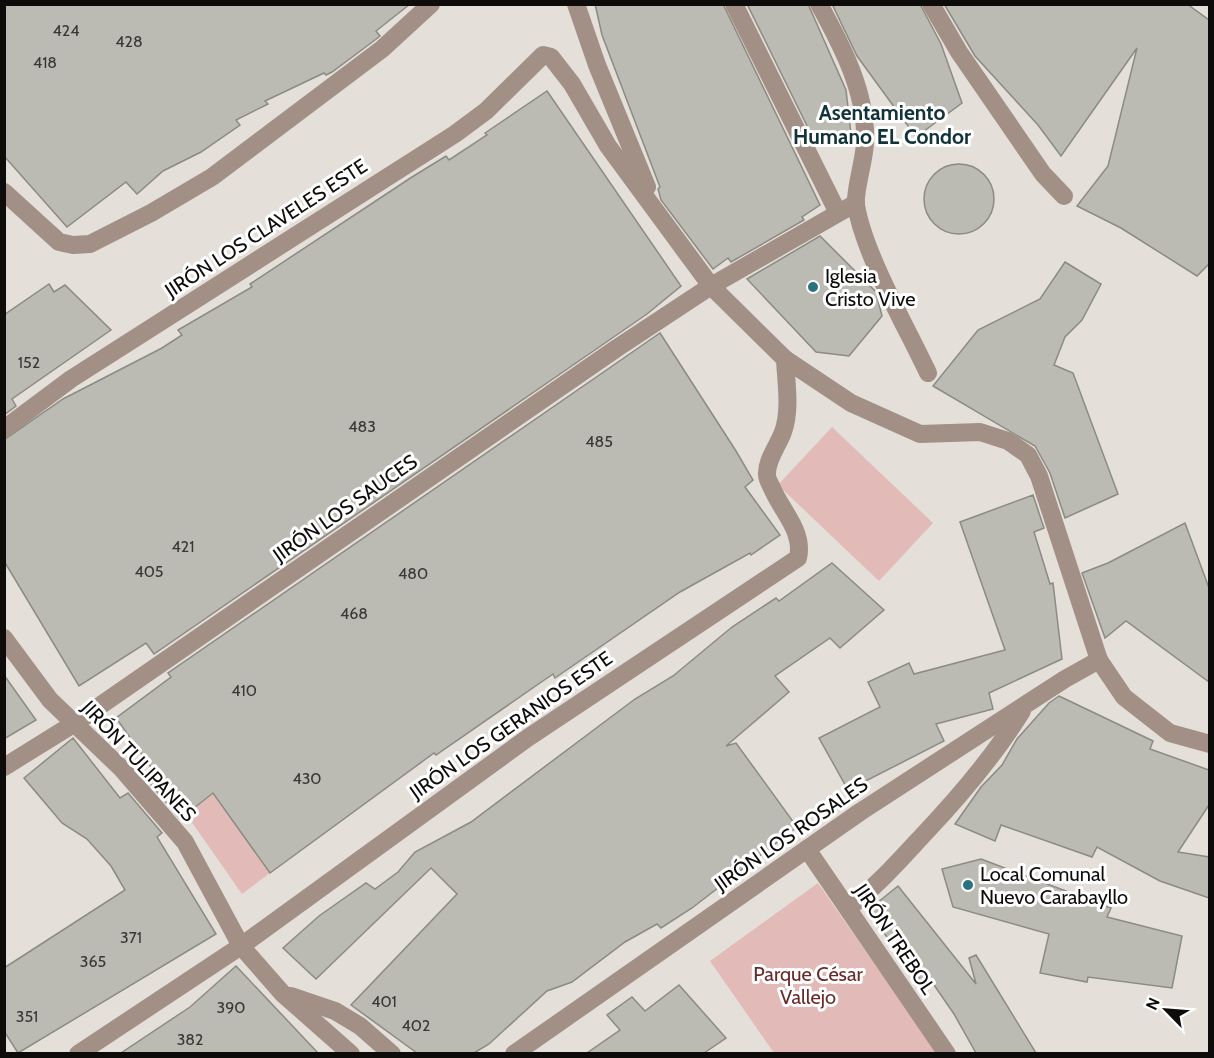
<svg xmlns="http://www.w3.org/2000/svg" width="1214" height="1058" font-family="Cabin,sans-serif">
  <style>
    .green { fill: #e2bbb8 }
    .building { fill: #bbbab3; stroke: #8b8b84; stroke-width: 1.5 }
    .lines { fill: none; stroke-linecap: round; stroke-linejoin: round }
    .street { stroke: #a29086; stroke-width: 18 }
    .poi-dot { fill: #2b727e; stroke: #fff; stroke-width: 2 }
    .labels { text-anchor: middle; stroke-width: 6; stroke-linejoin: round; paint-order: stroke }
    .number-label { font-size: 16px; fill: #383834 }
    .street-label { font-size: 20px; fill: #0d0c0a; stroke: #fff }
    .poi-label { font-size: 20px; fill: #0d0c0a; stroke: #fff; text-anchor: start }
    .park-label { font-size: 20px; fill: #682a29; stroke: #fff }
    .neighbourhood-label { font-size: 21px; font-weight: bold; fill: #113339; stroke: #fff }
  </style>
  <rect width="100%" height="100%" fill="#e4dfd9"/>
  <g class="green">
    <path d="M 832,427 L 933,523 L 879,581 L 778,485 Z"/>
    <path d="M 213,794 L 270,873 L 242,894 L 186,814 Z"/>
    <path d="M 818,883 L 937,1053 L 774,1053 L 710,961 Z"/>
  </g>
  <g class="building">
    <path d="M 4,4 L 410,4 L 376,31 L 380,36 L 375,40 L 332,72 L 326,75 L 324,73 L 265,101 L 268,104 L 236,120 L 240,125 L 201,152 L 163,171 L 137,194 L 126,182 L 67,227 L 4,156 Z"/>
    <path d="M 595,4 L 723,4 L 820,205 L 802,217 L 804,220 L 731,262 L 728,258 L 713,269 L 661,200 L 658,189 L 660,187 L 602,35 Z"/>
    <path d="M 747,4 L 808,4 L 846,90 L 851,134 L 817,146 Z"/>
    <path d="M 832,4 L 920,4 L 941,44 L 962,103 L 916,137 L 857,56 Z"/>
    <path d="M 944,4 L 1187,4 L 1209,20 L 1209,264 L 1197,276 L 1121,228 L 1077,206 L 1108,166 L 1137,48 L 1061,156 L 1038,125 L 975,56 Z"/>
    <path d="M 547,91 L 681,286 L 647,314 L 154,654 L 146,643 L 79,686 L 4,561 L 4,440 L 63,399 L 162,348 L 182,335 L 178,330 L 252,287 L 250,284 L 412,177 L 446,156 L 449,160 L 487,135 L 485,133 Z"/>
    <circle cx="959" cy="199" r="35"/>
    <path d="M 820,236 L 876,292 L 882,316 L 849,356 L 816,352 L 747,279 Z"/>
    <path d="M 1065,262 L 1101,284 L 1082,320 L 1065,337 L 1054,365 L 1073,373 L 1118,494 L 1065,518 L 1050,473 L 1035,446 L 933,386 L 978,330 L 1040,299 Z"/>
    <path d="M 49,284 L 54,292 L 65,285 L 111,330 L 12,399 L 16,406 L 4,415 L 4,315 Z"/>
    <path d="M 660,333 L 736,451 L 753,480 L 745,487 L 780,535 L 751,555 L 750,553 L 680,592 L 555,678 L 553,674 L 436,755 L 434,753 L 270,873 L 213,793 L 180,819 L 146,779 L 155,773 L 116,718 L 171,677 L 168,673 Z"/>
    <path d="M 1033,495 L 1044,528 L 1034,532 L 1050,584 L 1053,583 L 1062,659 L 989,693 L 993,709 L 936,724 L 944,741 L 848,790 L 819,738 L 880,707 L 868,682 L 909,663 L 914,674 L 1005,650 L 960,522 Z"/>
    <path d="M 1185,523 L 1209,588 L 1209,682 L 1126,621 L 1105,638 L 1082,573 L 1108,563 Z"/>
    <path d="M 832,563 L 884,610 L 840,648 L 830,638 L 775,676 L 789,692 L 726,746 L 736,743 L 797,827 L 692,908 L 661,928 L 657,924 L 625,942 L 572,982 L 547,991 L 489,1044 L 474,1053 L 417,1053 L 351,1005 L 457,894 L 431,868 L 316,979 L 283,948 L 319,916 L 366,883 L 375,889 L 398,872 L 415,852 L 471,822 L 635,699 L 673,676 L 732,627 L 776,598 L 779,601 Z"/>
    <path d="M 4,675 L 36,720 L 4,739 Z"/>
    <path d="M 1059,696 L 1153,741 L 1150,749 L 1209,770 L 1209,805 L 1178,852 L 1209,857 L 1209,898 L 1160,881 L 1097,847 L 1092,857 L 1001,825 L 995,841 L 955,824 L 981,787 L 1002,765 L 1017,739 L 1049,703 Z"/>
    <path d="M 73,738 L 120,798 L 128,793 L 162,833 L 157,837 L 216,934 L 18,1053 L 4,1031 L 4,968 L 125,890 L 111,866 L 87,839 L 62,823 L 24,778 Z"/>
    <path d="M 981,859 L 1111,908 L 1107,917 L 1182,936 L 1172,988 L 1088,977 L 1087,982 L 1040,973 L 1049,934 L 953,907 L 942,869 Z"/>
    <path d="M 898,886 L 976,984 L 969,958 L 976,955 L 1036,1053 L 976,1053 L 954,1014 L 932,982 L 925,986 L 867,911 Z"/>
    <path d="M 236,966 L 318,1053 L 121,1053 L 190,1007 Z"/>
    <path d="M 679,985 L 726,1038 L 704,1053 L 587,1053 L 620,1030 L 607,1015 L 632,997 L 645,1011 Z"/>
  </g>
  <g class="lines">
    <g class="street">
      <path d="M 576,4 L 597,65 L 647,187"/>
      <path d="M 734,4 L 838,213"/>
      <path d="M 819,4 C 842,46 867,93 865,142 C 865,158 854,192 856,205 C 864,254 906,326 928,373"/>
      <path d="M 931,4 L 959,52 L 1043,174 L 1064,196"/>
      <path d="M 4,192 L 59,242 L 73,245 L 90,244 L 151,213 L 212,177 L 382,49 L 431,4"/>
      <path d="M 4,429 L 71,379 L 455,134 L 486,111 L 543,55 L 551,57 L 572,84 L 608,146 L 711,286 L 785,359 L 851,403 L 920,434 L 980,432 L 1008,441 L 1028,455 L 1039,476 L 1099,660 L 1124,697 L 1170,733 L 1210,744"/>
      <path d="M 4,638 L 50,700 L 122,769 L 185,842 L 241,946 L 283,994 L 351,1054"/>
      <path d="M 4,767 L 75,723 L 617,348 L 711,286 L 856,203"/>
      <path d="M 807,849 L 947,1054"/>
      <path d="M 848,908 C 876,887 899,861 924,834 C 960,796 994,756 1022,711"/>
      <path d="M 291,996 L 335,1011 L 360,1026 L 392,1054"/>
      <path d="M 78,1054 L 241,946 L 529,737 L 798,558 C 804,531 782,512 772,488 C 770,484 767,479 767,475 C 766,460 778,446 783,432 C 791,410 786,382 785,359"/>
      <path d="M 514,1054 L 860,812 L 1065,679 L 1099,660"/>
    </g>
  </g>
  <g class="poi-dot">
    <circle cx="813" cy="287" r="6"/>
    <circle cx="968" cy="885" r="6"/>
  </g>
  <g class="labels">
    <g class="number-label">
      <text x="66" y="36">424</text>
      <text x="129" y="47">428</text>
      <text x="45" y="68">418</text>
      <text x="29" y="368">152</text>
      <text x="362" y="432">483</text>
      <text x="599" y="447">485</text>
      <text x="183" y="552">421</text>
      <text x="149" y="577">405</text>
      <text x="413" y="579">480</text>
      <text x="354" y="619">468</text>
      <text x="244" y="696">410</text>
      <text x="307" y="784">430</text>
      <text x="131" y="943">371</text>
      <text x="93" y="967">365</text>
      <text x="384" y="1007">401</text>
      <text x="231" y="1013">390</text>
      <text x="27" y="1022">351</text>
      <text x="416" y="1031">402</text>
      <text x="190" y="1045">382</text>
    </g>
    <g class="street-label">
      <text transform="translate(266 228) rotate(-33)" y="7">JIRÓN LOS CLAVELES ESTE</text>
      <text transform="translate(345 508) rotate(-35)" y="7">JIRÓN LOS SAUCES</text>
      <text transform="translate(511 725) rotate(-35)" y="7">JIRÓN LOS GERANIOS ESTE</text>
      <text transform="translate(139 761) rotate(47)" y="7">JIRÓN TULIPANES</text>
      <text transform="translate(791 834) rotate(-35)" y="7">JIRÓN LOS ROSALES</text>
      <text transform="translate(895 939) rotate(56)" y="7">JIRÓN TREBOL</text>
    </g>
    <g class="poi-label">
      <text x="825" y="283">Iglesia<tspan x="825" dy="23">Cristo Vive</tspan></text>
      <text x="980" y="881">Local Comunal<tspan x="980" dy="23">Nuevo Carabayllo</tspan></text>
    </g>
    <g class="park-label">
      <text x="808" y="981">Parque César<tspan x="808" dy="23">Vallejo</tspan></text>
    </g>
    <g class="neighbourhood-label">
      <text x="882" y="120">Asentamiento<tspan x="882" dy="24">Humano EL Condor</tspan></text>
    </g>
  </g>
  <rect width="1214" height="1058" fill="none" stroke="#0d0c0a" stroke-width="12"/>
  <g transform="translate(1166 1010) rotate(295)" stroke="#ffffff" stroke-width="4.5" paint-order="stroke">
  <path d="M0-4.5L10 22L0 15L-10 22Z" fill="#0d0c0a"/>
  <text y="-9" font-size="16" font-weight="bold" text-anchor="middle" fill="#0d0c0a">N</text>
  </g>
</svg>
